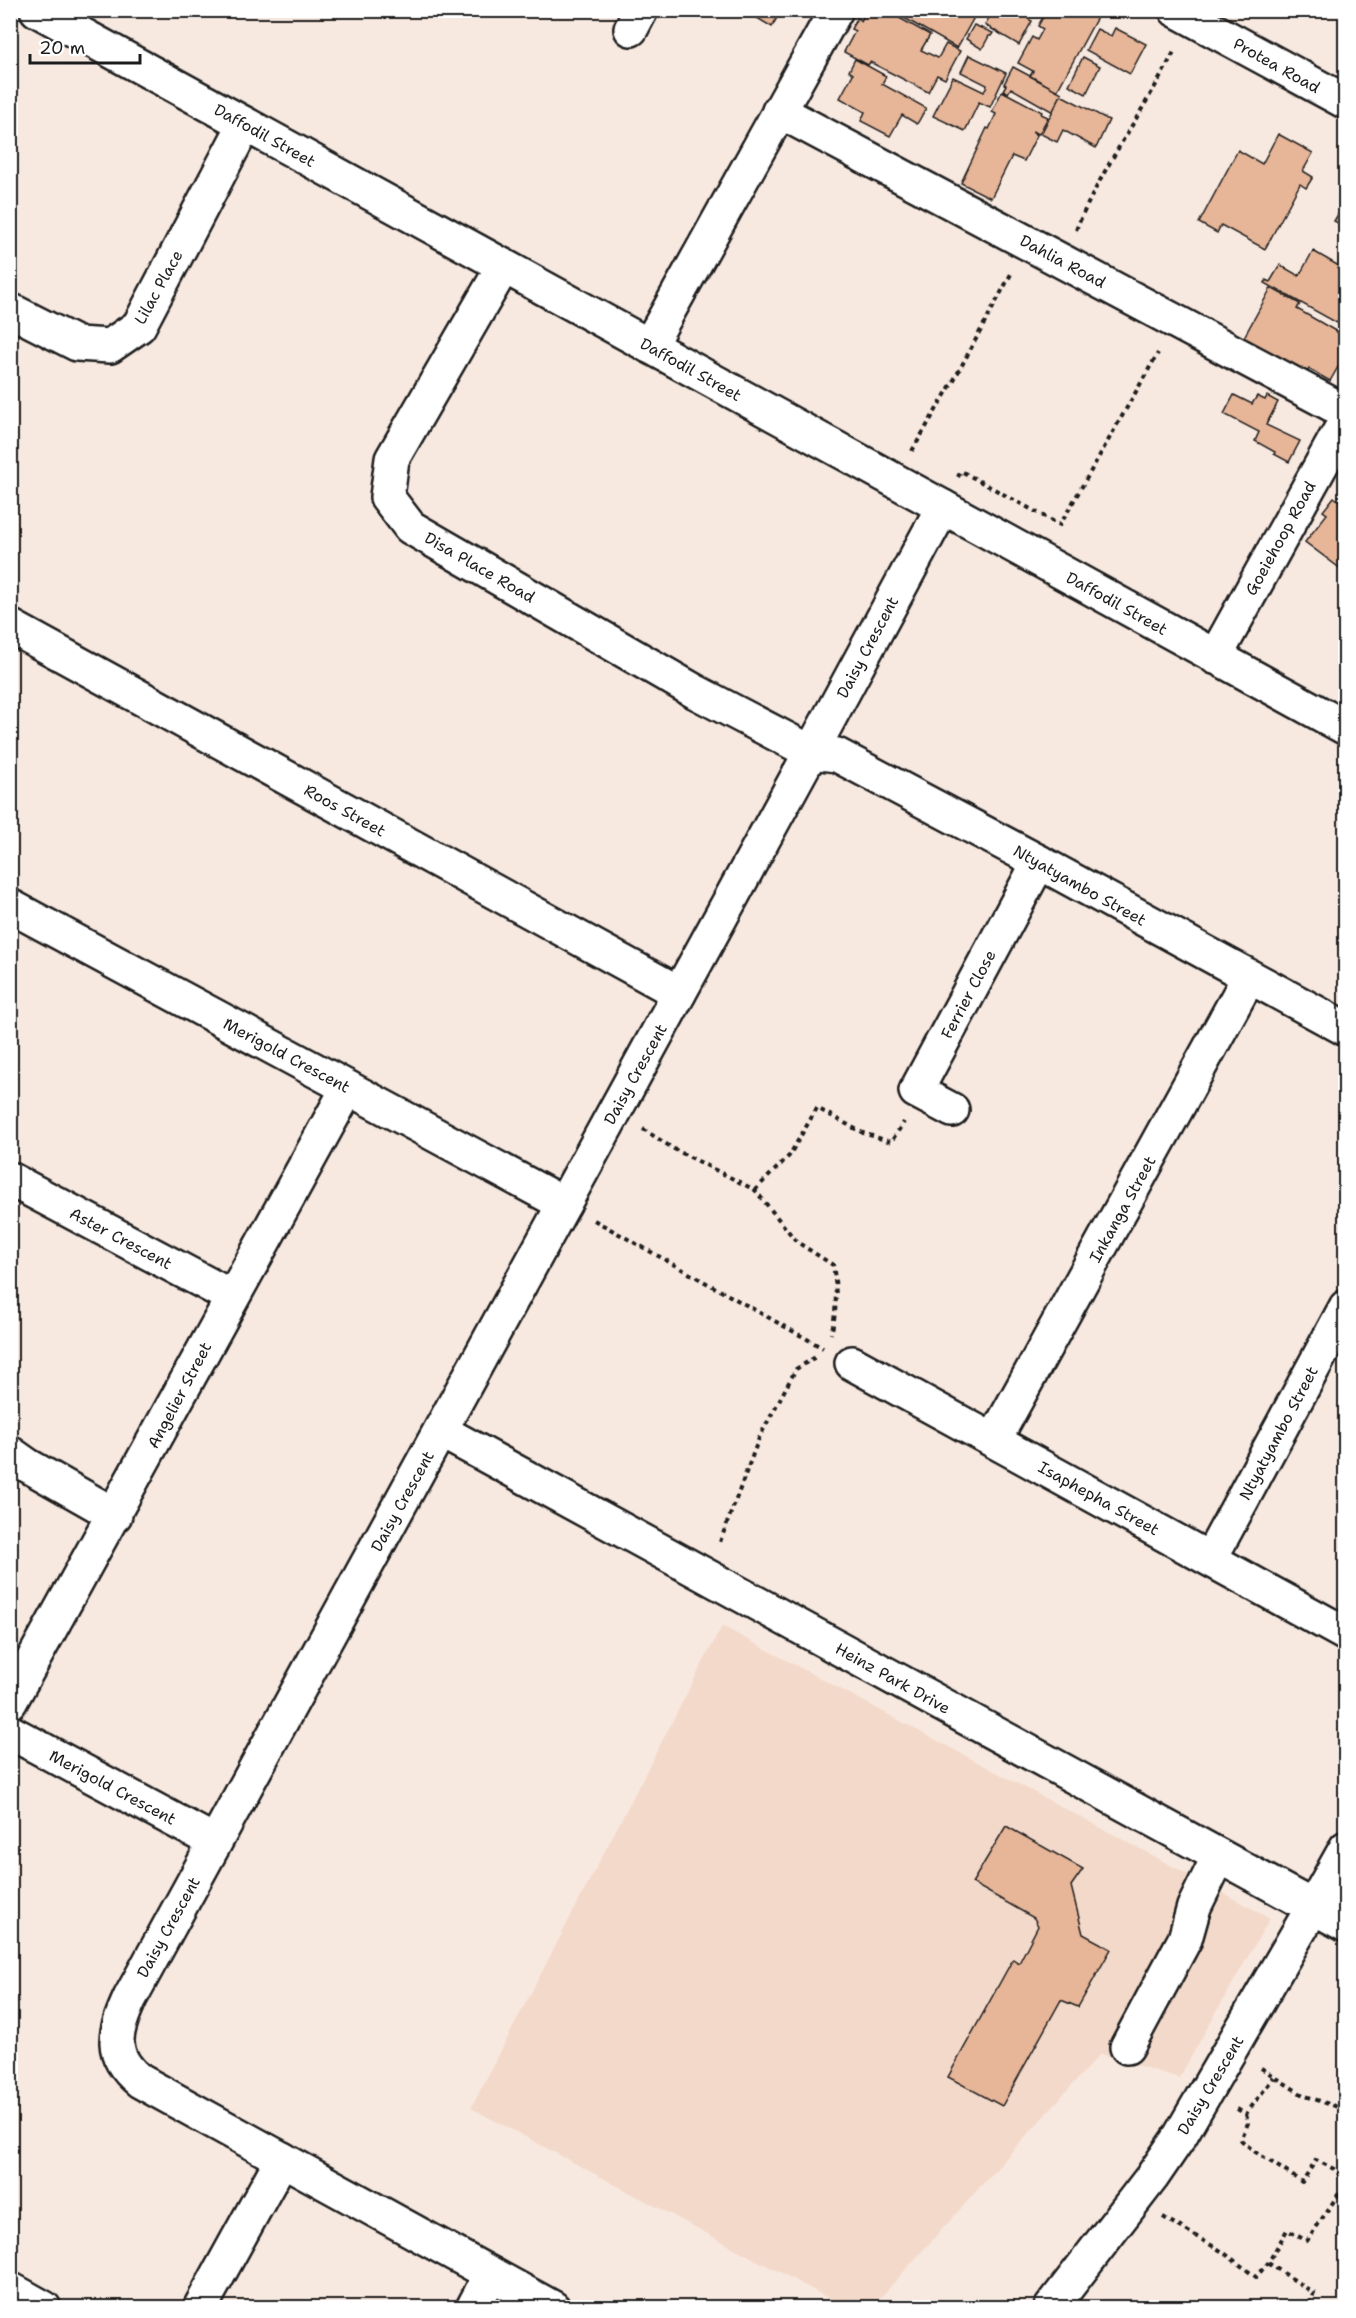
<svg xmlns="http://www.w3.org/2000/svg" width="1356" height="2318" font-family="'Shantell Sans',sans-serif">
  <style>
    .built { fill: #f3d9ca }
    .building { fill: #e7b598; stroke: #1c1c1c; stroke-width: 1.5 }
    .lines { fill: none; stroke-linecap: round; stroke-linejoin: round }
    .minor-casing { stroke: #1c1c1c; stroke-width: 38 }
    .path { stroke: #1c1c1c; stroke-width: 4; stroke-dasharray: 4.5 4.5; stroke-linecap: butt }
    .minor { stroke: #fff; stroke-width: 33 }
    .labels { text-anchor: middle; stroke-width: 4.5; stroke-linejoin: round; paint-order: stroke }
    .street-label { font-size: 16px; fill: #1c1c1c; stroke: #fff }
  </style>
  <rect width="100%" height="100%" fill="#f8e9e0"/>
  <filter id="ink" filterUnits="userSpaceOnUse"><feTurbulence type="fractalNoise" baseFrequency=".0167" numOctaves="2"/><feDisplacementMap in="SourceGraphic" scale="12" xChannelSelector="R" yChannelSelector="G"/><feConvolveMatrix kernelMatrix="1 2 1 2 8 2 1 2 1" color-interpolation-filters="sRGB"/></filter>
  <g filter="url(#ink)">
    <path class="built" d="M 722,1626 L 1270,1918 L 1179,2078 L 1100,2054 L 872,2307 L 845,2307 L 471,2108 Z"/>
    <g class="building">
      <path d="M 744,10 L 781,10 L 772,27 Z"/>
      <path d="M 867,10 L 885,10 L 930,35 L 921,50 L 938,58 L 946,44 L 960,51 L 945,79 L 937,75 L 928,92 L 870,62 L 868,65 L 844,52 L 855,31 L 851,29 L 857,18 L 861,21 Z"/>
      <path d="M 890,10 L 978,10 L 957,48 Z"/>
      <path d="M 993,10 L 1033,10 L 1028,19 L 1032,21 L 1019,45 L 985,25 Z"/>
      <path d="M 1047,10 L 1101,10 L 1057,91 L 1030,76 L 1033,71 L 1018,63 L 1032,37 L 1037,40 L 1043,29 L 1038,26 Z"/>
      <path d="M 974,25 L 993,33 L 991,36 L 989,36 L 982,49 L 966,39 Z"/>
      <path d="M 1115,28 L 1146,44 L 1130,74 L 1086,50 L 1097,29 L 1111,36 Z"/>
      <path d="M 969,55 L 1006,73 L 990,107 L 979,102 L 965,131 L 933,116 L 953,77 L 984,92 L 987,85 L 961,72 Z"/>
      <path d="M 1083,57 L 1100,66 L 1086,94 L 1069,85 Z"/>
      <path d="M 855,59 L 886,76 L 882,84 L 926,108 L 917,124 L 902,115 L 890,136 L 861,121 L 865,112 L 840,98 L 853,74 L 849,71 Z"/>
      <path d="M 1013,67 L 1062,93 L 1053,112 L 1011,88 L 1008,93 L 1003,90 L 1006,85 L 1004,84 Z"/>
      <path d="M 1002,91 L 1042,112 L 1041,114 L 1048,117 L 1039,134 L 1032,131 L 1037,135 L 1024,161 L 1012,156 L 991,198 L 961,183 L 987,128 L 989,129 L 996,114 L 992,112 Z"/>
      <path d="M 1061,95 L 1109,120 L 1096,148 L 1063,130 L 1057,142 L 1041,134 Z"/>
      <path d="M 1278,134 L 1313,153 L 1303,171 L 1313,177 L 1306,188 L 1300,184 L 1265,249 L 1221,225 L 1217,233 L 1199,223 L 1238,150 L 1262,164 Z"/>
      <path d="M 1343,206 L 1346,208 L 1346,233 L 1339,229 L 1342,225 L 1334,221 Z"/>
      <path d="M 1313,251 L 1344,269 L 1346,266 L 1346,328 L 1265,283 L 1266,280 L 1270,282 L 1280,265 L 1299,276 Z"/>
      <path d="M 1271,288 L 1300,304 L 1297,309 L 1346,337 L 1346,353 L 1330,381 L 1309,369 L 1307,373 L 1300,369 L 1299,371 L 1243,339 Z"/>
      <path d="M 1234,395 L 1252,404 L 1257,396 L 1265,400 L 1267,396 L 1278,402 L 1266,425 L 1300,441 L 1289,462 L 1274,454 L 1275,452 L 1255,441 L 1259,432 L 1224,414 Z"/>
      <path d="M 1334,497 L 1346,506 L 1346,530 L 1342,534 L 1346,536 L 1345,572 L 1305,542 L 1327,514 L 1323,511 Z"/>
      <path d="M 1006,1826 L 1083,1869 L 1071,1886 L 1083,1934 L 1111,1949 L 1078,2007 L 1061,2000 L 1002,2106 L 948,2077 L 1013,1959 L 1019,1963 L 1038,1926 L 1034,1918 L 972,1883 Z"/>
    </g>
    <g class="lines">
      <g class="minor-casing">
        <g id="minor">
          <path d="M 37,10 L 1346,728"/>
          <path d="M 1176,10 L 1346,102"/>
          <path d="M 631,29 L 641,10"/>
          <path d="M 779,111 L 1346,412"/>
          <path d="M 503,267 L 392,459 L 387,497 L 410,527 L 696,692 L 811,752 L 837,755 L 1039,862 L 1346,1029"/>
          <path d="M 10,310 L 77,344 L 110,346 L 139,326 L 245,124"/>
          <path d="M 649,346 L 836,10"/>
          <path d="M 10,626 L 679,993"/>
          <path d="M 1215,657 L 1346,420"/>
          <path d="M 10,906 L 564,1204"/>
          <path d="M 952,1110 L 916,1091 L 1039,862"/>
          <path d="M 10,1179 L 232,1297"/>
          <path d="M 852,1363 L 1346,1634"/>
          <path d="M 441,1431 L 1346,1925"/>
          <path d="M 994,1440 L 1249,977"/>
          <path d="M 10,1453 L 27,1465 L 115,1515"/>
          <path d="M 1210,1559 L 1346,1307"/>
          <path d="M 10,1702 L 348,1088"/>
          <path d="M 10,1732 L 215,1842"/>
          <path d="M 1127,2047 L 1185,1939 L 1194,1907 L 1219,1856"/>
          <path d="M 10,2289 L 44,2308"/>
          <path d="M 200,2308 L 282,2159"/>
          <path d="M 473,2308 L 491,2274"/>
          <path d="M 553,2308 L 140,2081 C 108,2055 114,2033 130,1998 L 811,752 L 943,507"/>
          <path d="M 1051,2308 L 1152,2177 L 1180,2136 L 1313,1907 L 1346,1848"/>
        </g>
      </g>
      <g class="path">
        <path d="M 1076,230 C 1102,167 1144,111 1175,50"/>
        <path d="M 912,451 L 955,378 L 1011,274"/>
        <path d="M 958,477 L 961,471 L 1060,525 L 1158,353"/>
        <path d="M 643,1129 L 674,1149 L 755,1190 L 797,1242 L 833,1265 C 837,1289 837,1311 831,1334"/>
        <path d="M 755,1190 L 789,1156 L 817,1108 L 863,1133 L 891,1142 L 904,1122"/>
        <path d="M 594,1220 L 823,1348"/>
        <path d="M 720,1542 L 759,1438 L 796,1369 L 817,1356"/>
        <path d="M 1261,2068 L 1303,2095 L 1346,2110"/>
        <path d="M 1237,2109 L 1246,2114 L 1274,2077"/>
        <path d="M 1246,2114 L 1248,2123 L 1241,2140 L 1254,2151 L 1302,2182 L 1316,2160 L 1334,2169 L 1346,2182"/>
        <path d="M 1163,2217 L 1223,2252 L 1256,2277 L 1268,2263 L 1287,2230 L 1307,2241 L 1346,2183"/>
        <path d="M 1268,2263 L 1314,2293 L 1310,2302 L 1316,2308"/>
      </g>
      <use href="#minor" class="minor"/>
    </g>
  </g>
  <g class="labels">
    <g class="street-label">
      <text transform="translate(1277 65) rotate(29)" y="6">Protea Road</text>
      <text transform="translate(265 135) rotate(29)" y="6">Daffodil Street</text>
      <text transform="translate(1063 261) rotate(28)" y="6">Dahlia Road</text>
      <text transform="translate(158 287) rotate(-61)" y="6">Lilac Place</text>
      <text transform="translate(691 369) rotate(29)" y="6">Daffodil Street</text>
      <text transform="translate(1280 538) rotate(-61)" y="6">Goeiehoop Road</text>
      <text transform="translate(480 567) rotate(30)" y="6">Disa Place Road</text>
      <text transform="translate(1117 603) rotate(29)" y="6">Daffodil Street</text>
      <text transform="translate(867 647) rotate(-62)" y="6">Daisy Crescent</text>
      <text transform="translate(345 810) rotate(29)" y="6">Roos Street</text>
      <text transform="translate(1080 885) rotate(29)" y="6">Ntyatyambo Street</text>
      <text transform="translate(968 994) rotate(-62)" y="6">Ferrier Close</text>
      <text transform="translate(287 1055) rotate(28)" y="6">Merigold Crescent</text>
      <text transform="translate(635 1074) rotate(-61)" y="6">Daisy Crescent</text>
      <text transform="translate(1122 1209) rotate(-61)" y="6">Inkanga Street</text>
      <text transform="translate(121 1238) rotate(28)" y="6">Aster Crescent</text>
      <text transform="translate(179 1395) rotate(-62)" y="6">Angelier Street</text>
      <text transform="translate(1278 1433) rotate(-62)" y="6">Ntyatyambo Street</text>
      <text transform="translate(1099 1498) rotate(29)" y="6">Isaphepha Street</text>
      <text transform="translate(402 1501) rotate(-61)" y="6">Daisy Crescent</text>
      <text transform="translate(893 1678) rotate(29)" y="6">Heinz Park Drive</text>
      <text transform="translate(113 1787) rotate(28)" y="6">Merigold Crescent</text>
      <text transform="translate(168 1927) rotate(-61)" y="6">Daisy Crescent</text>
      <text transform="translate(1210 2085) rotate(-59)" y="6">Daisy Crescent</text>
    </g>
  </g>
  <rect width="1356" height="2318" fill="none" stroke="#fff" stroke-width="36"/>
  <rect x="18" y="18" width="1320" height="2282" fill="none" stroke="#1c1c1c" stroke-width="2" filter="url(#ink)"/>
  <path d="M30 54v9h110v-9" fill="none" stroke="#1c1c1c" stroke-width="3"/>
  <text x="39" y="54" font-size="18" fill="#1c1c1c" stroke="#ffffff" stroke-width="4.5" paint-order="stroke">20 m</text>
</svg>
